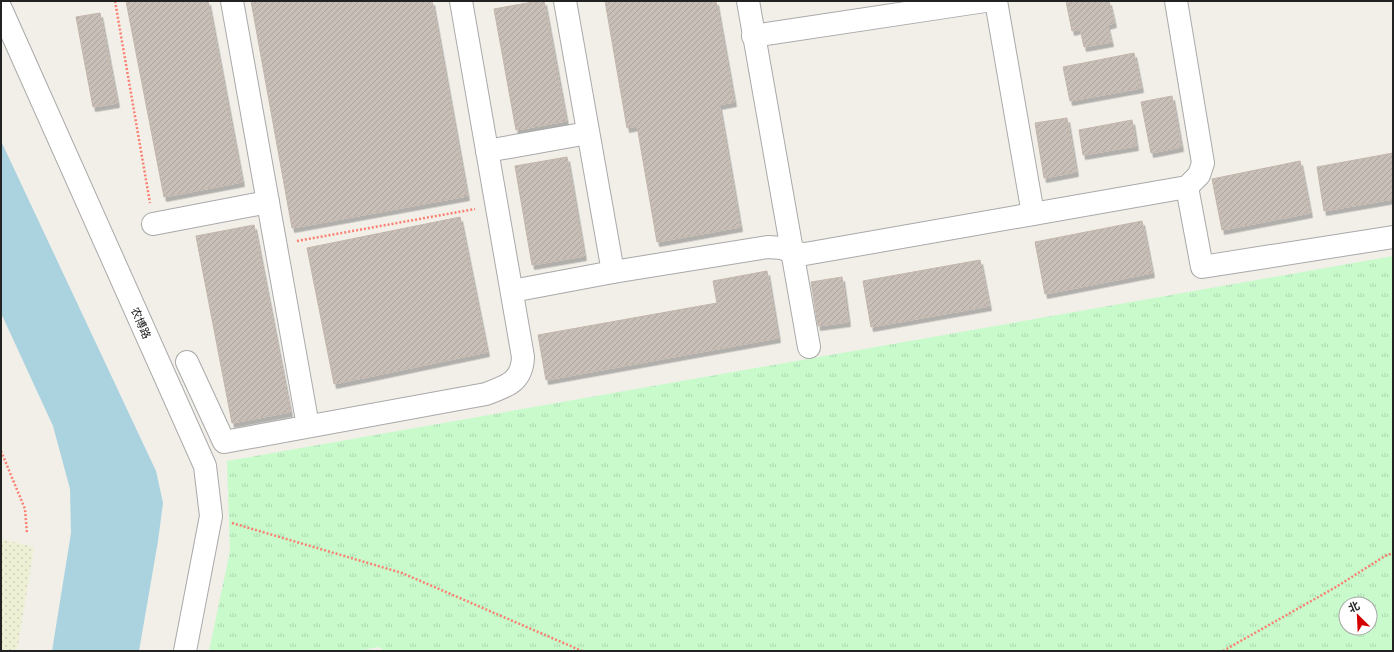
<svg xmlns="http://www.w3.org/2000/svg" width="1394" height="652" font-family="Karla,'Noto Sans SC',sans-serif">
  <style>
    .farmland { fill: url(#farmland-dots) }
    .park { fill: url(#park-tufts); fill-rule: evenodd }
    .water { fill: #aad3df }
    .building { fill: url(#building-hatch); stroke: #c4b6ab; filter: url(#shadow) }
    .lines { fill: none; stroke-linecap: round; stroke-linejoin: round }
    .minor-casing { stroke: #a9a9a9; stroke-width: 24 }
    .path { stroke: #fa8072; stroke-width: 2.5; stroke-dasharray: 2 2; stroke-linecap: butt }
    .minor { stroke: #fff; stroke-width: 22 }
    .labels { text-anchor: middle; stroke-width: 3.5; stroke-linejoin: round; paint-order: stroke }
    .street-label { font-size: 11px; fill: #222; stroke: #fff }
  </style>
  <defs>
    <pattern id="farmland-dots" width="8" height="8" patternUnits="userSpaceOnUse"><rect width="8" height="8" fill="#eef0d5"/><path d="M2 2h.1M6 6h.1" fill="none" stroke="#ccceb7" stroke-width="1.8" stroke-linecap="round"/></pattern>
    <pattern id="park-tufts" width="24" height="20" patternUnits="userSpaceOnUse"><rect width="24" height="20" fill="#c8facc"/><path d="M3 7l-1-3M5 7V3M7 7l1-3M15 17l-1-3M17 17v-4M19 17l1-3" fill="none" stroke="#acd6af"/></pattern>
    <pattern id="building-hatch" width="6" height="6" patternUnits="userSpaceOnUse"><rect width="6" height="6" fill="#c7bfb8"/><path d="M-1 1l2-2M0 6l6-6M5 7l2-2" fill="none" stroke="#aba49e"/></pattern>
    <filter id="shadow"><feDropShadow dx="2.5" dy="4.5" stdDeviation="0" flood-color="#0004"/></filter>
  </defs>
  <rect width="100%" height="100%" fill="#f2efe9"/>
  <path class="farmland" d="M 1,539 L 34,547 L 17,651 L 1,651 Z"/>
  <path class="park" d="M 1393,256 L 1393,651 L 386,651 L 378,647 L 359,651 L 209,651 L 230,551 L 227,461 ZM 1346,604 L 1370,604 L 1370,628 L 1346,628 Z"/>
  <path class="water" d="M 1,141 L 156,471 L 163,503 L 158,541 L 139,651 L 52,651 L 71,533 L 70,489 L 53,426 L 1,313 Z"/>
  <g class="building">
    <path d="M 126,1 L 208,1 L 242,182 L 164,197 Z"/>
    <path d="M 251,1 L 432,1 L 467,196 L 292,228 Z"/>
    <path d="M 538,1 L 544,1 L 566,121 L 516,130 L 494,9 Z"/>
    <path d="M 605,1 L 716,1 L 734,102 L 719,105 L 740,227 L 657,242 L 637,126 L 627,128 Z"/>
    <path d="M 1066,1 L 1109,1 L 1114,23 L 1107,25 L 1111,42 L 1084,47 L 1080,29 L 1072,31 Z"/>
    <path d="M 100,13 L 117,103 L 93,107 L 76,17 Z"/>
    <path d="M 1134,53 L 1141,88 L 1070,101 L 1063,67 Z"/>
    <path d="M 1172,96 L 1181,147 L 1151,153 L 1141,102 Z"/>
    <path d="M 1067,118 L 1076,172 L 1044,178 L 1035,123 Z"/>
    <path d="M 1132,120 L 1136,146 L 1083,155 L 1079,130 Z"/>
    <path d="M 1393,153 L 1393,199 L 1324,211 L 1317,167 Z"/>
    <path d="M 567,157 L 584,256 L 532,265 L 515,166 Z"/>
    <path d="M 1300,161 L 1310,213 L 1222,230 L 1212,179 Z"/>
    <path d="M 460,217 L 487,352 L 334,384 L 307,248 Z"/>
    <path d="M 1142,221 L 1152,273 L 1045,294 L 1035,242 Z"/>
    <path d="M 254,225 L 290,412 L 232,423 L 196,236 Z"/>
    <path d="M 980,260 L 989,306 L 871,327 L 863,281 Z"/>
    <path d="M 767,271 L 778,338 L 546,380 L 538,335 L 717,303 L 713,281 Z"/>
    <path d="M 842,277 L 848,322 L 818,326 L 811,282 Z"/>
  </g>
  <g class="lines">
    <g class="minor-casing">
      <g id="minor">
        <path d="M 232,1 L 308,426"/>
        <path d="M 565,1 L 613,272"/>
        <path d="M 748,1 L 809,347"/>
        <path d="M 996,1 L 1033,214"/>
        <path d="M 1,9 L 205,466 L 211,516 L 185,651"/>
        <path d="M 753,36 L 985,1"/>
        <path d="M 487,151 L 588,133"/>
        <path d="M 1187,187 L 1202,267 L 1393,237"/>
        <path d="M 153,224 L 268,202"/>
        <path d="M 512,291 L 613,272 L 768,247 L 782,248 L 792,252 L 805,254 L 1187,187 L 1199,175 L 1203,163 L 1176,1"/>
        <path d="M 187,362 L 224,442 L 486,394 C 507,386 522,382 523,357 L 461,1"/>
      </g>
    </g>
    <g class="path">
      <path d="M 115,1 L 150,203"/>
      <path d="M 297,241 L 475,209"/>
      <path d="M 1,451 L 25,509 L 27,534"/>
      <path d="M 232,523 L 402,573 L 582,651"/>
      <path d="M 1223,651 L 1336,587 L 1385,556 L 1393,553"/>
    </g>
    <use href="#minor" class="minor"/>
  </g>
  <g class="labels">
    <g class="street-label">
      <text transform="translate(141 323) rotate(66)" y="4">农博路</text>
    </g>
  </g>
  <rect width="1394" height="652" fill="none" stroke="#222222" stroke-width="4"/>
  <g transform="translate(1358 616) rotate(336)"><circle r="19" fill="#ffffff" stroke="#a7a7a7"/>
  <path d="M0-3L7 15L0 10L-7 15Z" fill="#d40000"/>
  <text y="-6" font-size="11" font-weight="bold" text-anchor="middle" fill="#222222">北</text>
  </g>
</svg>
